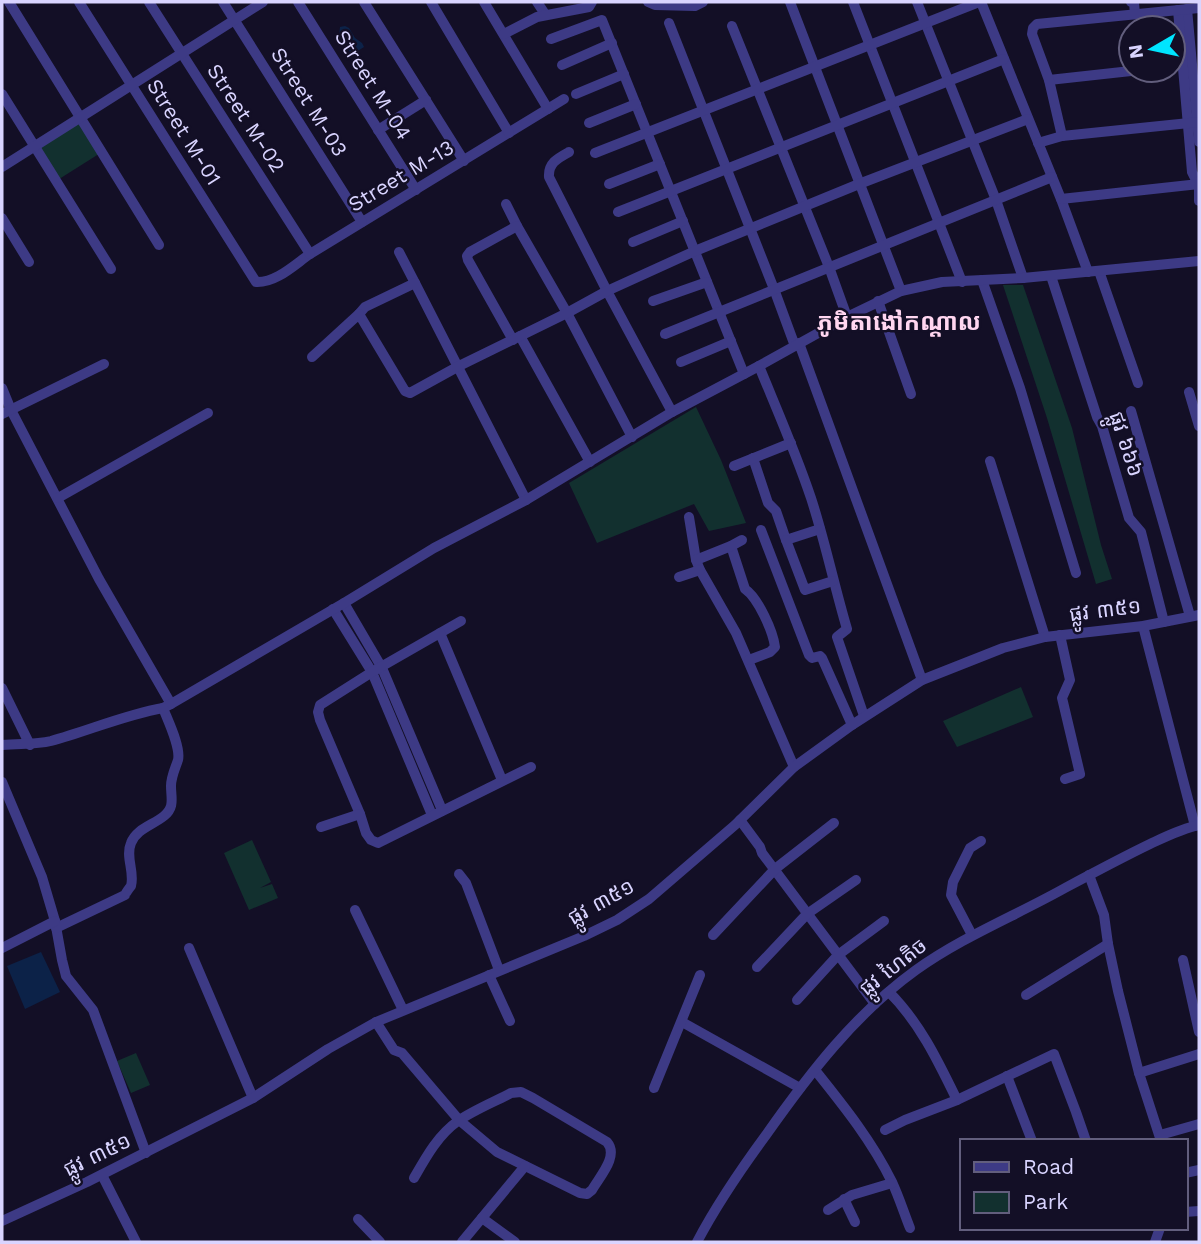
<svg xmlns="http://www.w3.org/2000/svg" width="1201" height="1244" font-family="'Work Sans','Noto Sans Khmer',sans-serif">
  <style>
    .green { fill: #12302f }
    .water { fill: #0c2248 }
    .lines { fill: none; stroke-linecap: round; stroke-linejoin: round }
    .minor { stroke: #3d3a85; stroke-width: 10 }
    .labels { text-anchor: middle; stroke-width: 5; stroke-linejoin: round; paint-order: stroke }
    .street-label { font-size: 21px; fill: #d9d4ff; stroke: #130f26 }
    .quarter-label { font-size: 24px; font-weight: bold; fill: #ffd6f0; stroke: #130f26 }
  </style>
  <rect width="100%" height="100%" fill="#130f26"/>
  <g class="green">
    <path d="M 80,117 L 102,152 L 56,181 L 34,146 Z"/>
    <path d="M 1003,285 L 1023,285 L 1072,428 L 1101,545 L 1112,579 L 1096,584 L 1047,418 Z"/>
    <path d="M 696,407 L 721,460 L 746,523 L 709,531 L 694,504 L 597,543 L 569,483 Z"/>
    <path d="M 1021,687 L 1033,717 L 957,747 L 943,721 Z"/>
    <path d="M 252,840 L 271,882 L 260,888 L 272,884 L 278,898 L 249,910 L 224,853 Z"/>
    <path d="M 136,1053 L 150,1085 L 131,1093 L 117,1061 Z"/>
  </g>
  <g class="water">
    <path d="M 345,26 L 349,28 L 355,38 L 362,43 L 364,47 L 356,52 L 354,56 L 351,55 L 346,44 L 339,36 L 340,27 Z"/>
    <path d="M 41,952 L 60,992 L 25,1009 L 7,966 Z"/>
  </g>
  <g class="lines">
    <g class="minor">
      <path d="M 9,2 L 159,245"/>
      <path d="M 79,2 L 256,282 C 276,283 294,265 310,254 L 564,99"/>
      <path d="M 149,2 L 310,254"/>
      <path d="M 223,2 L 362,222"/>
      <path d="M 298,2 L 416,190"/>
      <path d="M 364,2 L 464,161"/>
      <path d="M 431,2 L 509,133"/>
      <path d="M 484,2 L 548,109"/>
      <path d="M 537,2 L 545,14"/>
      <path d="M 648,2 L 655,5 L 695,6 L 703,2"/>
      <path d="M 790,2 L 901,291"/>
      <path d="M 853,2 L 962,282"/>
      <path d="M 917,2 L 996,200 L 1023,278"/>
      <path d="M 981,2 L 1061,199 L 1088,272"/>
      <path d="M 1131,2 L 1134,3 L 1135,14"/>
      <path d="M 1187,9 L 1199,142"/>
      <path d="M 1178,10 L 1192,172 L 1198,184"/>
      <path d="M 669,23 L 774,289 L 795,346"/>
      <path d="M 732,26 L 829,267 L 847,317"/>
      <path d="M 504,34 L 537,17 L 589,7 L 592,2"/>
      <path d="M 551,39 L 602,20 L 744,374"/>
      <path d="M 562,65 L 612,43"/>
      <path d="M 1049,80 L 1140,70"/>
      <path d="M 2,94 L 111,269"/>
      <path d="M 576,94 L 624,74"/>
      <path d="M 589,123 L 636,104"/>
      <path d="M 378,130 L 426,100"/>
      <path d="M 1062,136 L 1049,80 L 1032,34 L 1033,28 L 1037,24 L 1199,8"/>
      <path d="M 1038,143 L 1062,136 L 1199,122"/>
      <path d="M 569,152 C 558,158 548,163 549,177 L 607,291 L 672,412"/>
      <path d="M 595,153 L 979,2"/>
      <path d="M 2,167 L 263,2"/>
      <path d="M 1199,181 L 1199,201"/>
      <path d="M 609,184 L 660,164"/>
      <path d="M 1061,199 L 1199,184"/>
      <path d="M 506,204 L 517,226 L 567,313 L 632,437"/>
      <path d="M 618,212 L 1004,59"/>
      <path d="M 2,218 L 29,262"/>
      <path d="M 633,242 L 683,221"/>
      <path d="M 399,252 L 415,283"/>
      <path d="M 1099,271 L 1138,383"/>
      <path d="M 1051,276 L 1097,417 L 1102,426 L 1129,518 L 1141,532 L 1164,622"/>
      <path d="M 982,280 L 1020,388 L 1076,573"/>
      <path d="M 653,301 L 707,282"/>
      <path d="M 878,301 L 911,394"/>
      <path d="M 359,314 L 365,307 L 415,283 L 526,500"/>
      <path d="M 665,334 L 1052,177"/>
      <path d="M 520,336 L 590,462"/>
      <path d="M 513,340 L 468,260 L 467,256 L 470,252 L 517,226"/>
      <path d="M 799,343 L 922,680"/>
      <path d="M 312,357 L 359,314 L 405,391 L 410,393 L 459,366 L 567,313 L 607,291 L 695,251 L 859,184 L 1028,119"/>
      <path d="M 681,362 L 731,341"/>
      <path d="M 759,366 C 777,410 796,453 811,498 C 825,541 834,585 847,629 L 837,637 L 864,716"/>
      <path d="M 2,388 L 11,410 L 99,579 L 171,704"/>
      <path d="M 1189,392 L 1199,426"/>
      <path d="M 1131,411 L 1190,616"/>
      <path d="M 2,414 L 104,364"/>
      <path d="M 753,458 L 768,503 L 776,511 L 786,540 L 820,529"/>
      <path d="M 990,461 L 1045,637"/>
      <path d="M 734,466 L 791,443"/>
      <path d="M 58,498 L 208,413"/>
      <path d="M 689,517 L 696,560 L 700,570 L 736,633 L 794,767"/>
      <path d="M 761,530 L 809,655 L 812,658 L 820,656 L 822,658 L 852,725"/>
      <path d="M 786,540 L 805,590 L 833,581"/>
      <path d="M 731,546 L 745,589 C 758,598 773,631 775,647 L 770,652 L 749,660"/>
      <path d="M 696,560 L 731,546 L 742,540"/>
      <path d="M 679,577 L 700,570"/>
      <path d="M 344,603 L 382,668 L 442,810"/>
      <path d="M 333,609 L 372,672 L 432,815"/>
      <path d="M 1143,626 L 1195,826"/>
      <path d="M 440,633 L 461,621"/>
      <path d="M 1060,635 L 1070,680 L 1062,698 L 1063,702 L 1080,774 L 1065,779"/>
      <path d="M 2,688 L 30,745"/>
      <path d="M 2,745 C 19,743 34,745 51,741 C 88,731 124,715 163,708 L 171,704 L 344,603 L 434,548 L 526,500 L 672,412 L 759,366 L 847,317 L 901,291 L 942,282 L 1023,278 L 1199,261"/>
      <path d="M 502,780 L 440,633 L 372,672 L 320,705 L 318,712 L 320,720 L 360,814 L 366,833 L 371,840 L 378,843 L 531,767"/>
      <path d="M 2,782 L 42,877 L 55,921 L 62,960 L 66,976 L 93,1010 L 146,1153"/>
      <path d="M 740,820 L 760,847 L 762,853 L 875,1004"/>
      <path d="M 321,827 L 360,814"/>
      <path d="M 459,874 L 466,883 L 499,970"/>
      <path d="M 1089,875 L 1104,915 L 1108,944 L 1118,991 L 1139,1073 L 1161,1141"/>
      <path d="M 355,910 L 403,1010"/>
      <path d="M 56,928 L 125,895 C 125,894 130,887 131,886 C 135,872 125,857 131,843 C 136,829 153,825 164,816 C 175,807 171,798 171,786 C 171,777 175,769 178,760 C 181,747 168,721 163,708"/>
      <path d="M 713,935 L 775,869 L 834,823"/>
      <path d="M 972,935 L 951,895 L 953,882 L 970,848 L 981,841"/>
      <path d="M 2,948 L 55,921"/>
      <path d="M 189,948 L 253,1098"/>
      <path d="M 1183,960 L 1199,1032"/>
      <path d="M 757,967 L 807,914 L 856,880"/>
      <path d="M 489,975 L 510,1021"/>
      <path d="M 1026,995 L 1108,944"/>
      <path d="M 797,1000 L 838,955 L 884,921"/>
      <path d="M 376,1022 L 394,1050 L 402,1053 L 459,1120 L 497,1152 L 580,1193 L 587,1194 L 592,1190 C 600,1176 619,1156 607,1142 L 533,1098 L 521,1092 L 511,1093 C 494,1102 474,1110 458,1121 C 438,1135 426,1157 414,1178"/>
      <path d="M 682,1022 L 800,1088"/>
      <path d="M 815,1070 C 843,1105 872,1141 892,1182 C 899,1197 904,1213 910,1228"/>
      <path d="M 1139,1073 L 1199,1054"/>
      <path d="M 1007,1076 L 1032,1141"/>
      <path d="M 654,1088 L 700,975"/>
      <path d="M 957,1100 L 1054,1054 L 1076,1112 L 1086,1141"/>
      <path d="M 885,1130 L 905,1120 L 957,1100 C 938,1061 920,1023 889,992"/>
      <path d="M 1160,1135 L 1199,1124"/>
      <path d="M 1185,1173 L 1199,1170"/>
      <path d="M 102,1175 L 136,1242"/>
      <path d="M 844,1199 L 855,1222"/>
      <path d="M 828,1210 L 852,1195 L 892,1183"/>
      <path d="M 1185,1212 L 1199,1211"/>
      <path d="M 482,1218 L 515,1242"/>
      <path d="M 358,1219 L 380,1242"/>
      <path d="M 2,1221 L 87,1182 L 253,1098 L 328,1049 L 376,1022 L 584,936 L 617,920 L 649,899 L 735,825 L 794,767 L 852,725 L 922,680 L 1003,648 L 1045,637 L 1143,626 L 1199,615"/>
      <path d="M 462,1242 L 525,1166"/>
      <path d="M 697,1242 C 717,1204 741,1169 766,1135 C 809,1074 855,1014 916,970 C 962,937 1015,916 1065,888 C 1093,873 1121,858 1150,844 C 1165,837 1183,828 1199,825"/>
      <path d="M 1155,1242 L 1160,1228"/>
    </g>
  </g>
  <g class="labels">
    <g class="street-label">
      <text transform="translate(373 85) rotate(58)" y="7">Street M-04</text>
      <text transform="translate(309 102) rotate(58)" y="7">Street M-03</text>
      <text transform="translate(246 118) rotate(57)" y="7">Street M-02</text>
      <text transform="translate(184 132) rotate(58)" y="7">Street M-01</text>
      <text transform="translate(401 176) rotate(-31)" y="7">Street M-13</text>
      <text transform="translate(1126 444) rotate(72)" y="7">ផ្លូវ ៦៦៦</text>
      <text transform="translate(1105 610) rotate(-7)" y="7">ផ្លូវ ៣៥១</text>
      <text transform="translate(601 902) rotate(-29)" y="7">ផ្លូវ ៣៥១</text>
      <text transform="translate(893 967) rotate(-38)" y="7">ផ្លូវ ហៃតិច</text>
      <text transform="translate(97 1155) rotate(-26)" y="7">ផ្លូវ ៣៥១</text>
    </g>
    <g class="quarter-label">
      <text x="899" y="330">ភូមិតាងៅកណ្តាល</text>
    </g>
  </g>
  <rect width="1201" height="1244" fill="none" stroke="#d9d4ff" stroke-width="7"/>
  <rect x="960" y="1139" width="228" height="91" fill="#130f26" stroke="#625e7d" stroke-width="2"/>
  <rect x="974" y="1162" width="35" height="10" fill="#3d3a85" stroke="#625e7d" stroke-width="2"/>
  <text x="1023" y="1174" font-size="21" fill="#d9d4ff">Road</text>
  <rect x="974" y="1192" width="35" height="21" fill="#12302f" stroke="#625e7d" stroke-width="2"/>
  <text x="1023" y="1209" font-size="21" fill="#d9d4ff">Park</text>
  <g transform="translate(1152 49) rotate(261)"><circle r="33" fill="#130f26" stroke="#625e7d" stroke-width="2"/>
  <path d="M0-5L12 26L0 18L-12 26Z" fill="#00e5ff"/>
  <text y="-10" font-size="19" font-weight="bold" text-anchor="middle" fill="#d9d4ff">N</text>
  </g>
</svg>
